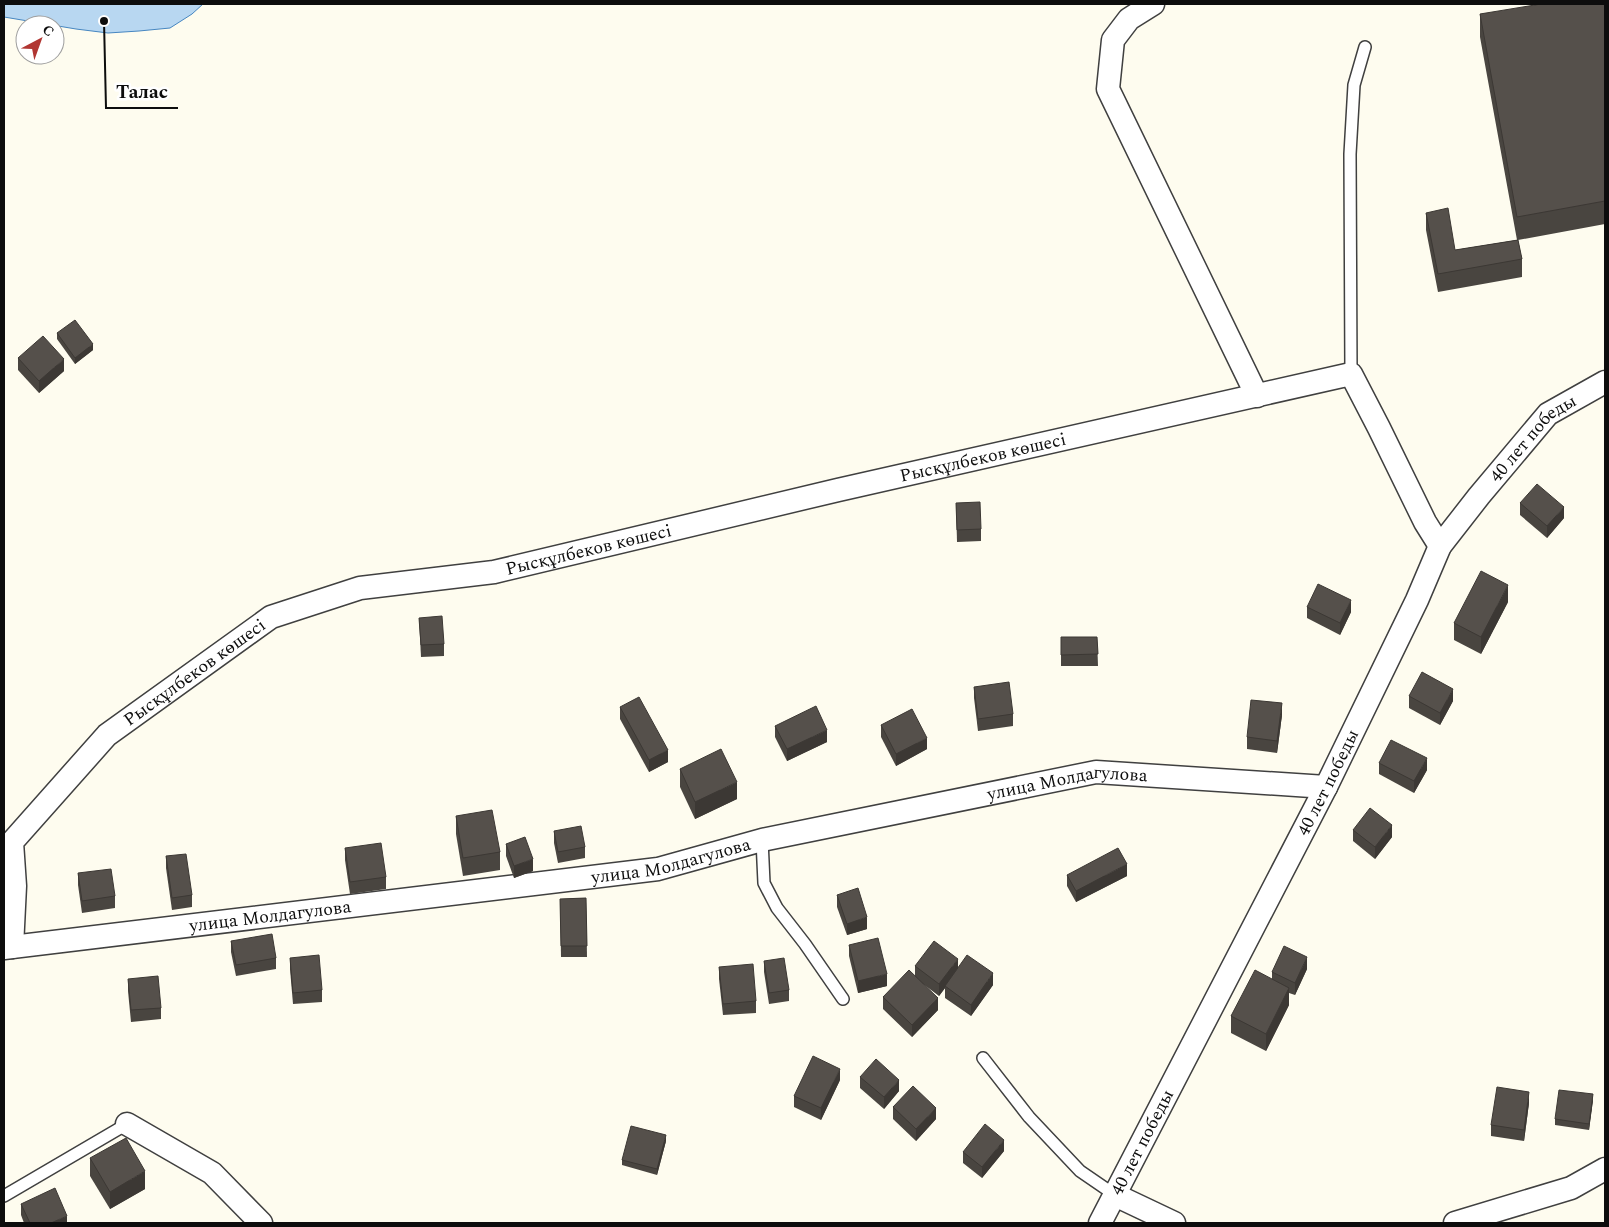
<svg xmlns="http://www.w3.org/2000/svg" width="1609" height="1227" font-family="Spectral,serif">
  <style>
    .water { fill: #b8d7f1; stroke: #4686c1 }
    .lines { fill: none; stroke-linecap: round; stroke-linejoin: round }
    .service-casing { stroke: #404040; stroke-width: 14 }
    .minor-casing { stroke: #404040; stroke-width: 25 }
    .service { stroke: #fff; stroke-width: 11 }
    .minor { stroke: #fff; stroke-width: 22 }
    .wall { fill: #494540 }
    .shaded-wall { fill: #3c3834 }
    .building { fill: #55504b; stroke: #3c3834 }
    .labels { text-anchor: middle; stroke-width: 5; stroke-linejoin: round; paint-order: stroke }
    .street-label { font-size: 18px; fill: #0d0d0d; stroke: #fff }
    .leader { fill: none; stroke: #0d0d0d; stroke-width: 2 }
    .callout-dot { fill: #0d0d0d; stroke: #fff; stroke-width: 2 }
    .callout-label { font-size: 19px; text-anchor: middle; font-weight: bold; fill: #0d0d0d; stroke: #fff; stroke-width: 5; stroke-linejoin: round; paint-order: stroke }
  </style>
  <rect width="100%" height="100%" fill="#fefcef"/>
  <path class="water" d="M 4,4 L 203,4 L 192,14 L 170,28 L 139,31 L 108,33 L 76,29 L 4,17 Z"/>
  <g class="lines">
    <g class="service-casing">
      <g id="service">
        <path d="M 1351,374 L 1350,154 L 1354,85 L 1365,47"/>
        <path d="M 762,840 L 764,883 L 777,908 L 805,944 L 843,999"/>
        <path d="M 983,1058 L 1029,1117 L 1080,1171 L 1115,1195"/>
        <path d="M 4,1196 L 127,1124"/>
      </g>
    </g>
    <g class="minor-casing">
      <g id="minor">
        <path d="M 1153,4 L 1129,19 L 1113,40 L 1108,89 L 1257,396"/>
        <path id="s1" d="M 12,947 L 658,869 L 762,840 L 1096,772 L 1326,787"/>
        <path id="s2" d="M 4,948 L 12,947 L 15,886 L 12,842 L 107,735 L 271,617 L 360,588 L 494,572 L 838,490 L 1351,374 L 1379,428 L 1425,522 L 1440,546"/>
        <path d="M 127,1124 L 212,1173 L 261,1223"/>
        <path d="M 1115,1195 L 1174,1223"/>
        <path id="s3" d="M 1100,1223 L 1326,787 L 1417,600 L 1440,546 L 1479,496 L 1548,414 L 1605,382"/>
        <path d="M 1455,1223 L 1571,1188 L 1605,1169"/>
      </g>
    </g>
    <use href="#service" class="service"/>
    <use href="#minor" class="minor"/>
  </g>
  <g class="wall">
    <path d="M 1605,4 L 1605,224 L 1518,240 L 1522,259 L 1522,277 L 1438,292 L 1426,230 L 1426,213 L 1455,250 L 1517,240 L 1480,37 L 1480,14 Z"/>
    <path d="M 57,333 L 93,350 L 75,364 L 57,339 Z"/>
    <path d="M 18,358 L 64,371 L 39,393 L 18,370 Z"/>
    <path d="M 956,503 L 981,529 L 981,541 L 957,542 Z"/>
    <path d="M 1520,503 L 1564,518 L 1547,538 L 1520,515 Z"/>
    <path d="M 1508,602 L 1481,654 L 1454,640 L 1454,623 Z"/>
    <path d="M 1307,607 L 1351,612 L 1340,635 L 1307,618 Z"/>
    <path d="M 419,618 L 444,644 L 444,656 L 421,657 Z"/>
    <path d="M 1061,637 L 1097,637 L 1098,666 L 1061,666 Z"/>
    <path d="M 974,687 L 1013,714 L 1013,726 L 978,731 L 974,698 Z"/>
    <path d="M 1409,696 L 1453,701 L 1440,725 L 1409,708 Z"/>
    <path d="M 620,707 L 668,762 L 649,772 L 620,719 Z"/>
    <path d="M 1282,715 L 1277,753 L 1247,749 L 1247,737 Z"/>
    <path d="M 881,725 L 927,749 L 896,766 L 881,737 Z"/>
    <path d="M 775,726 L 827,742 L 787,761 L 775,737 Z"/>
    <path d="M 1379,763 L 1427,770 L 1414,793 L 1379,774 Z"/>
    <path d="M 680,769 L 737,799 L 695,819 L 680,787 Z"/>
    <path d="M 456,816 L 500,852 L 500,870 L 463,876 L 456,834 Z"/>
    <path d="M 1353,830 L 1392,837 L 1375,859 L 1353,841 Z"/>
    <path d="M 554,831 L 585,847 L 585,858 L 558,863 L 554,843 Z"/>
    <path d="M 506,844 L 533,871 L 514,878 L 506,856 Z"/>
    <path d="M 345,848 L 386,877 L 386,889 L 350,894 L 345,860 Z"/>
    <path d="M 166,856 L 192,895 L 192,907 L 172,910 L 166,868 Z"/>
    <path d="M 78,873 L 115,896 L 115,908 L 82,913 L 78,885 Z"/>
    <path d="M 1067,875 L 1127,876 L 1076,902 L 1067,886 Z"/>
    <path d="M 837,895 L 867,929 L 847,935 L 837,907 Z"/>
    <path d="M 586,898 L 587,957 L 561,957 L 560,899 Z"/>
    <path d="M 231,941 L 276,958 L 276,969 L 236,976 L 231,952 Z"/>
    <path d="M 849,945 L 887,986 L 858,993 L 849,956 Z"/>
    <path d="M 290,958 L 322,990 L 322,1002 L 293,1004 L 290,969 Z"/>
    <path d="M 764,961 L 789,990 L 789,1001 L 769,1004 L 764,972 Z"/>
    <path d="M 915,966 L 958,968 L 993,985 L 971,1016 L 945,998 L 945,988 L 939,996 L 923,984 L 938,1010 L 912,1037 L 883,1009 L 883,997 L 915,976 Z"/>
    <path d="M 719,967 L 756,1001 L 756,1013 L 723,1015 L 719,979 Z"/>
    <path d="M 1307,969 L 1295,995 L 1289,993 L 1289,1005 L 1266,1051 L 1231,1033 L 1231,1016 L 1272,979 L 1272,972 Z"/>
    <path d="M 128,979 L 161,1008 L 161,1019 L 131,1022 L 128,991 Z"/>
    <path d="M 860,1077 L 899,1091 L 884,1109 L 860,1088 Z"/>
    <path d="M 840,1080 L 821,1120 L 794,1107 L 794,1096 Z"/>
    <path d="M 1593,1100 L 1589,1130 L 1555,1125 L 1555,1119 Z"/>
    <path d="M 1529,1103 L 1524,1141 L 1491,1136 L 1491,1125 Z"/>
    <path d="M 893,1107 L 936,1119 L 916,1141 L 893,1119 Z"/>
    <path d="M 666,1141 L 657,1175 L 622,1165 L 622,1160 Z"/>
    <path d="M 1004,1151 L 982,1178 L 963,1163 L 963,1152 Z"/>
    <path d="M 90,1158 L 145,1189 L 110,1209 L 90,1176 Z"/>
    <path d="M 21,1204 L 67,1223 L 24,1223 L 21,1215 Z"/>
  </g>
  <g class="shaded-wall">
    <path d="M 93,344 L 93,350 L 75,364 L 75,358 Z"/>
    <path d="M 64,359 L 64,371 L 39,393 L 39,381 Z"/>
    <path d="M 1564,507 L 1564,518 L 1547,538 L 1547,526 Z"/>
    <path d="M 1508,585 L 1508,602 L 1481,654 L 1481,637 Z"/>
    <path d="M 1351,600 L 1351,612 L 1340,635 L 1340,623 Z"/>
    <path d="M 1453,689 L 1453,701 L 1440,725 L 1440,713 Z"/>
    <path d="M 1282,703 L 1282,715 L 1277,753 L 1277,741 Z"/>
    <path d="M 827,730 L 827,742 L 787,761 L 787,749 Z"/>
    <path d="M 927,738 L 927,749 L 896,766 L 896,754 Z"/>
    <path d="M 668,750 L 668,762 L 649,772 L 649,760 Z"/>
    <path d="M 1427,758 L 1427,770 L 1414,793 L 1414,781 Z"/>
    <path d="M 737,782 L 737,799 L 695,819 L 695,802 Z"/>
    <path d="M 1392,825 L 1392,837 L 1375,859 L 1375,847 Z"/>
    <path d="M 533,859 L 533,871 L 514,878 L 514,866 Z"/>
    <path d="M 1127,864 L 1127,876 L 1076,902 L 1076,891 Z"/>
    <path d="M 867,917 L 867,929 L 847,935 L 847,924 Z"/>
    <path d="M 1307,957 L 1307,969 L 1295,995 L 1295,983 Z"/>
    <path d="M 958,959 L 958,970 L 945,986 L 945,988 L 939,996 L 939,984 Z"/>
    <path d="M 993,973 L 993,985 L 971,1016 L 971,1005 Z"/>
    <path d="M 887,974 L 887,986 L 858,993 L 858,981 Z"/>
    <path d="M 1289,988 L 1289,1005 L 1266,1051 L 1266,1034 Z"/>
    <path d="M 938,998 L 938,1010 L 912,1037 L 912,1025 Z"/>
    <path d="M 840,1069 L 840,1080 L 821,1120 L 821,1108 Z"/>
    <path d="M 899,1080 L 899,1091 L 884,1109 L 884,1097 Z"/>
    <path d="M 1529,1092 L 1529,1103 L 1524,1141 L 1524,1130 Z"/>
    <path d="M 1593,1094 L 1593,1100 L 1589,1130 L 1589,1124 Z"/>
    <path d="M 936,1108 L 936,1119 L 916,1141 L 916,1129 Z"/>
    <path d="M 666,1135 L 666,1141 L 657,1175 L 657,1169 Z"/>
    <path d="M 1004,1140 L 1004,1151 L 982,1178 L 982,1167 Z"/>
    <path d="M 145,1171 L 145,1189 L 110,1209 L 110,1192 Z"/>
    <path d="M 67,1216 L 67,1223 L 51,1223 Z"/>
  </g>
  <g class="building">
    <path d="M 1541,4 L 1605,4 L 1605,201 L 1517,217 L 1480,14 Z"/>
    <path d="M 1448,208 L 1455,250 L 1518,240 L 1522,259 L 1438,274 L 1426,213 Z"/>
    <path d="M 75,320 L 93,344 L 75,358 L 57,333 Z"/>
    <path d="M 43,336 L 64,359 L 39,381 L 18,358 Z"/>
    <path d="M 1537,484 L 1564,507 L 1547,526 L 1520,503 Z"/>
    <path d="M 980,502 L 981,529 L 957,530 L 956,503 Z"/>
    <path d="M 1481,571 L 1508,585 L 1481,637 L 1454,623 Z"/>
    <path d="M 1318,584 L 1351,600 L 1340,623 L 1307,607 Z"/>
    <path d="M 442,616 L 444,644 L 421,645 L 419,618 Z"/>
    <path d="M 1061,637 L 1097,637 L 1098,654 L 1061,655 Z"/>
    <path d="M 1422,672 L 1453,689 L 1440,713 L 1409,696 Z"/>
    <path d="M 1009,682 L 1013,714 L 978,719 L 974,687 Z"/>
    <path d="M 639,697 L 668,750 L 649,760 L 620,707 Z"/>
    <path d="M 1251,700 L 1282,703 L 1277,741 L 1247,737 Z"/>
    <path d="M 816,706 L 827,730 L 787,749 L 775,726 Z"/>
    <path d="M 912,709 L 927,738 L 896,754 L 881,725 Z"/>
    <path d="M 1391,740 L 1427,758 L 1414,781 L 1379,763 Z"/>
    <path d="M 721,749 L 737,782 L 695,802 L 680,769 Z"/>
    <path d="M 1370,808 L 1392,825 L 1375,847 L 1353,830 Z"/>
    <path d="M 492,810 L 500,852 L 463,858 L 456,816 Z"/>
    <path d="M 581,826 L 585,847 L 558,852 L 554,831 Z"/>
    <path d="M 525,837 L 533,859 L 514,866 L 506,844 Z"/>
    <path d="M 381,843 L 386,877 L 350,882 L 345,848 Z"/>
    <path d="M 1118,848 L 1127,864 L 1076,891 L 1067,875 Z"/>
    <path d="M 186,854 L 192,895 L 172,898 L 166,856 Z"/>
    <path d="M 111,869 L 115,896 L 82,901 L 78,873 Z"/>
    <path d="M 858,888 L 867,917 L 847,924 L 837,895 Z"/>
    <path d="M 586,898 L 587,946 L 561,946 L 560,899 Z"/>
    <path d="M 272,934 L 276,958 L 236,965 L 231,941 Z"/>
    <path d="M 878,938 L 887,974 L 858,981 L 849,945 Z"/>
    <path d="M 934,941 L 958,959 L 939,984 L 915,966 Z"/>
    <path d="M 1284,946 L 1307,957 L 1295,983 L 1272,972 Z"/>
    <path d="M 319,955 L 322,990 L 293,993 L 290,958 Z"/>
    <path d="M 967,955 L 993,973 L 971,1005 L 945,986 Z"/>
    <path d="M 784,958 L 789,990 L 769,993 L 764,961 Z"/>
    <path d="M 753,964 L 756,1001 L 723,1004 L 719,967 Z"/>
    <path d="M 909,970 L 938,998 L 912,1025 L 883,997 Z"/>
    <path d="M 1255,970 L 1289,988 L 1266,1034 L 1231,1016 Z"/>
    <path d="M 158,976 L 161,1008 L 131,1010 L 128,979 Z"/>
    <path d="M 813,1056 L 840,1069 L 821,1108 L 794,1096 Z"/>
    <path d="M 876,1059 L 899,1080 L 884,1097 L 860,1077 Z"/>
    <path d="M 913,1086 L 936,1108 L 916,1129 L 893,1107 Z"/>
    <path d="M 1497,1087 L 1529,1092 L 1524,1130 L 1491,1125 Z"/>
    <path d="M 1559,1090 L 1593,1094 L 1589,1124 L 1555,1119 Z"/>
    <path d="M 985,1124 L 1004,1140 L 982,1167 L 963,1152 Z"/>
    <path d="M 631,1126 L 666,1135 L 657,1169 L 622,1160 Z"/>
    <path d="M 126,1138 L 145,1171 L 110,1192 L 90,1158 Z"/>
    <path d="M 55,1188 L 67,1216 L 51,1223 L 30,1223 L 21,1204 Z"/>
  </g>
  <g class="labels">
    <g class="street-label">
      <text dy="6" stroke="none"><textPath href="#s3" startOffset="901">40 лет победы</textPath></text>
      <text dy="6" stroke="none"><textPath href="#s2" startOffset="1189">Рысқұлбеков көшесі</textPath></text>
      <text dy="6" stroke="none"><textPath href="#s2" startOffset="784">Рысқұлбеков көшесі</textPath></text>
      <text dy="6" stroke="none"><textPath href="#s2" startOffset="364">Рысқұлбеков көшесі</textPath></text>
      <text dy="6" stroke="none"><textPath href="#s3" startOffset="496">40 лет победы</textPath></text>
      <text dy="6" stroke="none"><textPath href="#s1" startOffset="1070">улица Молдагулова</textPath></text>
      <text dy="6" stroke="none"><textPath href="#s1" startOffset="665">улица Молдагулова</textPath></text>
      <text dy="6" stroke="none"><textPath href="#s1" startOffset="260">улица Молдагулова</textPath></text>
      <text dy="6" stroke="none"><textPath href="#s3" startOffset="91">40 лет победы</textPath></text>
    </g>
  </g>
  <path class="leader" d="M104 21L106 108H178"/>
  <circle class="callout-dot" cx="104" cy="21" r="5"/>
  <g class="callout-label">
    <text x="142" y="98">Талас</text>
  </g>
  <rect width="1609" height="1227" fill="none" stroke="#0d0d0d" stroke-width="10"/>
  <g transform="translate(40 40) rotate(41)"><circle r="24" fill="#ffffff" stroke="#9e9e9e"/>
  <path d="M0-4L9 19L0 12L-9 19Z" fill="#b13632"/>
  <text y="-8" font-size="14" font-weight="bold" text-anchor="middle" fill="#0d0d0d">С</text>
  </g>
</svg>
